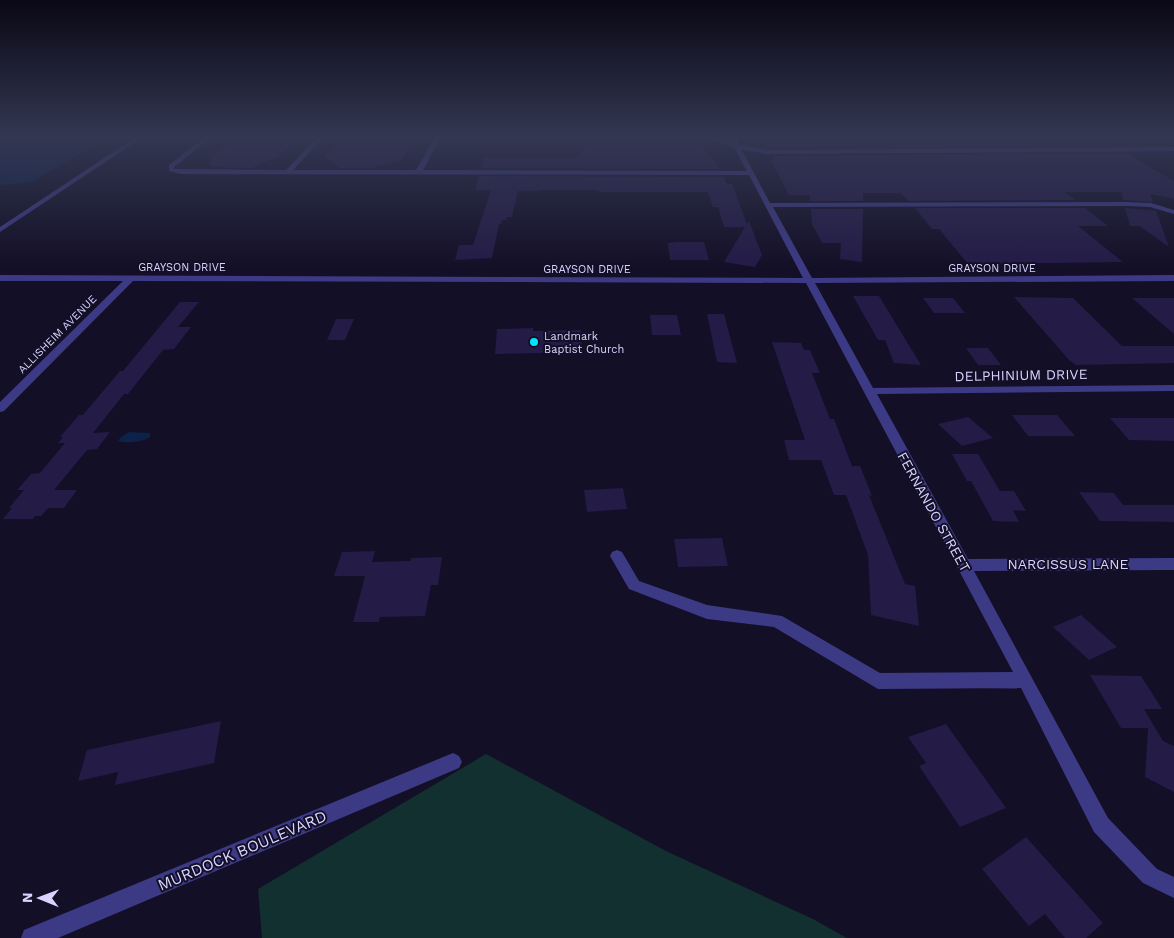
<svg xmlns="http://www.w3.org/2000/svg" width="1174" height="938" font-family="'Work Sans',sans-serif">
  <style>
    .green { fill: #12302f }
    .water { fill: #0c2248 }
    .building { fill: #241b47 }
    .lines { fill: none; stroke-linecap: round; stroke-linejoin: round }
    .minor { fill: #3d3a85; fill-rule: evenodd }
    .poi-dot { fill: #00e5ff; stroke: #130f26; stroke-width: 2 }
    .labels { text-anchor: middle; stroke-width: 4; stroke-linejoin: round; paint-order: stroke }
    .far-street-label { font-size: 11px; fill: #d9d4ff; stroke: #130f26 }
    .far-poi-label { font-size: 11px; fill: #d9d4ff; stroke: #130f26; text-anchor: start }
    .street-label { font-size: 14px; fill: #d9d4ff; stroke: #130f26 }
    .near-street-label { font-size: 16px; fill: #d9d4ff; stroke: #130f26 }
  </style>
  <rect width="100%" height="100%" fill="#130f26"/>
  <path class="green" d="M 486,754 L 666,851 L 813,919 L 847,938 L 262,938 L 258,889 Z"/>
  <g class="water">
    <path d="M 0,137 L 109,137 L 31,182 L 0,185 Z"/>
    <path d="M 129,432 L 150,433 L 150,437 C 143,442 126,444 118,441 L 121,437 Z"/>
  </g>
  <g class="building">
    <path d="M 235,137 L 298,137 L 277,157 L 251,168 L 211,167 L 210,158 Z"/>
    <path d="M 343,137 L 415,138 L 401,160 L 371,168 L 340,168 L 325,157 Z"/>
    <path d="M 600,137 L 645,137 L 701,145 L 721,169 L 481,168 L 484,158 L 575,158 Z"/>
    <path d="M 762,137 L 1099,137 L 1114,146 L 768,148 Z"/>
    <path d="M 1126,153 L 1174,181 L 1174,199 L 1150,194 L 1153,202 L 1123,200 L 1121,192 L 1064,192 L 1075,200 L 908,201 L 901,193 L 863,193 L 863,201 L 810,201 L 810,195 L 789,195 L 771,160 L 775,160 L 772,156 Z"/>
    <path d="M 479,176 L 724,177 L 727,184 L 732,184 L 747,224 L 749,221 L 762,255 L 755,267 L 724,262 L 745,227 L 724,227 L 718,207 L 713,207 L 708,192 L 603,192 L 595,190 L 539,190 L 539,191 L 518,191 L 512,217 L 507,217 L 506,220 L 502,220 L 501,224 L 499,224 L 492,258 L 455,260 L 459,245 L 473,245 L 491,190 L 475,190 Z"/>
    <path d="M 915,208 L 1085,208 L 1108,226 L 1078,226 L 1123,262 L 968,264 L 939,229 L 932,229 Z"/>
    <path d="M 1125,208 L 1156,211 L 1169,247 L 1140,226 L 1130,226 Z"/>
    <path d="M 811,209 L 863,209 L 862,262 L 840,259 L 841,243 L 822,243 L 812,224 Z"/>
    <path d="M 677,242 L 704,242 L 709,260 L 670,260 L 668,243 Z"/>
    <path d="M 853,296 L 879,296 L 921,365 L 894,363 L 885,340 L 878,340 Z"/>
    <path d="M 1014,297 L 1073,298 L 1122,346 L 1174,346 L 1174,363 L 1076,365 L 1069,360 Z"/>
    <path d="M 923,298 L 953,298 L 965,313 L 934,313 Z"/>
    <path d="M 1132,298 L 1174,298 L 1174,334 Z"/>
    <path d="M 180,302 L 199,302 L 178,327 L 191,327 L 174,349 L 163,350 L 128,394 L 124,394 L 93,433 L 110,432 L 97,449 L 87,450 L 54,490 L 77,490 L 64,508 L 48,508 L 41,516 L 35,516 L 33,519 L 3,519 L 12,508 L 9,508 L 24,490 L 17,490 L 31,474 L 40,473 L 65,443 L 58,443 L 63,437 L 60,437 L 79,415 L 83,415 L 120,371 L 123,371 Z"/>
    <path d="M 707,314 L 724,314 L 737,363 L 717,362 Z"/>
    <path d="M 650,315 L 677,315 L 681,335 L 652,335 Z"/>
    <path d="M 336,319 L 354,319 L 345,340 L 327,340 Z"/>
    <path d="M 533,328 L 533,331 L 581,330 L 582,352 L 495,354 L 497,329 Z"/>
    <path d="M 772,342 L 801,343 L 804,350 L 810,350 L 820,373 L 812,373 L 830,419 L 834,419 L 852,466 L 860,466 L 872,496 L 869,495 L 905,584 L 915,586 L 919,626 L 871,615 L 868,555 L 846,495 L 834,495 L 821,460 L 789,460 L 784,440 L 805,440 Z"/>
    <path d="M 966,348 L 988,348 L 1001,365 L 978,365 Z"/>
    <path d="M 1012,415 L 1057,415 L 1075,436 L 1028,436 Z"/>
    <path d="M 968,417 L 993,438 L 962,446 L 938,424 Z"/>
    <path d="M 1110,418 L 1174,418 L 1174,441 L 1129,440 Z"/>
    <path d="M 952,454 L 978,454 L 1000,491 L 1014,491 L 1026,511 L 1013,510 L 1019,522 L 993,521 L 971,481 L 967,481 Z"/>
    <path d="M 623,488 L 627,509 L 587,512 L 584,490 Z"/>
    <path d="M 1079,492 L 1114,493 L 1123,505 L 1174,505 L 1174,522 L 1100,521 Z"/>
    <path d="M 722,538 L 728,566 L 678,567 L 674,539 Z"/>
    <path d="M 375,551 L 372,562 L 411,561 L 411,558 L 442,557 L 438,585 L 431,585 L 425,616 L 380,617 L 379,622 L 353,622 L 365,576 L 334,576 L 342,552 Z"/>
    <path d="M 1081,615 L 1117,647 L 1089,660 L 1053,627 Z"/>
    <path d="M 1090,675 L 1141,676 L 1162,709 L 1144,709 L 1163,741 L 1174,746 L 1174,792 L 1145,777 L 1148,728 L 1121,728 Z"/>
    <path d="M 221,721 L 214,763 L 115,785 L 118,772 L 78,781 L 87,750 Z"/>
    <path d="M 946,724 L 1006,808 L 960,827 L 919,766 L 926,763 L 908,737 Z"/>
    <path d="M 1026,837 L 1103,923 L 1086,938 L 1065,938 L 1045,914 L 1029,926 L 982,869 Z"/>
  </g>
  <g class="lines">
    <g class="minor">
      <path d="M 136,137 L 143,137 L 0,232 L 0,227 Z"/>
      <path d="M 205,137 L 212,137 L 174,167 L 174,169 L 286,170 L 318,137 L 324,137 L 293,170 L 416,170 L 435,137 L 441,137 L 423,170 L 747,171 L 734,147 L 702,137 L 713,137 L 733,142 L 732,137 L 738,137 L 739,144 L 766,150 L 1174,147 L 1174,151 L 766,154 L 741,149 L 770,203 L 1128,202 L 1151,203 L 1174,210 L 1174,214 L 1150,207 L 1128,206 L 773,207 L 812,278 L 1174,275 L 1174,281 L 815,283 L 873,388 L 1174,385 L 1174,391 L 877,394 L 968,559 L 1174,558 L 1174,570 L 974,571 L 1108,818 L 1157,869 L 1174,877 L 1174,898 L 1143,883 L 1094,832 L 1021,688 L 878,689 L 774,627 L 707,619 L 629,589 L 610,556 L 612,552 L 617,550 L 622,552 L 639,581 L 707,605 L 782,616 L 880,673 L 1013,672 L 806,283 L 133,281 L 4,411 L 0,412 L 0,402 L 123,281 L 0,281 L 0,275 L 803,278 L 749,175 L 181,174 L 169,171 L 169,165 Z"/>
      <path d="M 1166,137 L 1174,137 L 1174,142 Z"/>
      <path d="M 453,753 L 459,756 L 462,762 L 459,768 L 58,938 L 21,938 L 24,930 Z"/>
    </g>
  </g>
  <linearGradient id="sky" x2="0" y2="1"><stop stop-color="#0a0815"/><stop offset="0.51" stop-color="#333752"/><stop offset="1" stop-color="#333752" stop-opacity="0"/></linearGradient>
  <rect width="1174" height="268" fill="url(#sky)"/>
  <circle class="poi-dot" cx="534" cy="342" r="5"/>
  <g class="labels">
    <g class="far-street-label">
      <text x="182" y="271">GRAYSON DRIVE</text>
      <text x="992" y="272">GRAYSON DRIVE</text>
      <text x="587" y="273">GRAYSON DRIVE</text>
      <text transform="translate(57 334) rotate(-45)" y="4">ALLISHEIM AVENUE</text>
    </g>
    <g class="far-poi-label">
      <text x="544" y="340">Landmark<tspan x="544" dy="13">Baptist Church</tspan></text>
    </g>
    <g class="street-label">
      <text transform="translate(1021 375) rotate(-1)" y="5">DELPHINIUM DRIVE</text>
      <text transform="translate(934 512) rotate(61)" y="5">FERNANDO STREET</text>
      <text x="1068" y="569">NARCISSUS LANE</text>
    </g>
    <g class="near-street-label">
      <text transform="translate(242 850) rotate(-23)" y="6">MURDOCK BOULEVARD</text>
    </g>
  </g>
  <g transform="translate(40 898) rotate(271)" stroke="#130f26" stroke-width="4" paint-order="stroke">
  <path d="M0-4L9 19L0 12L-9 19Z" fill="#d9d4ff"/>
  <text y="-8" font-size="14" font-weight="bold" text-anchor="middle" fill="#d9d4ff">N</text>
  </g>
</svg>
